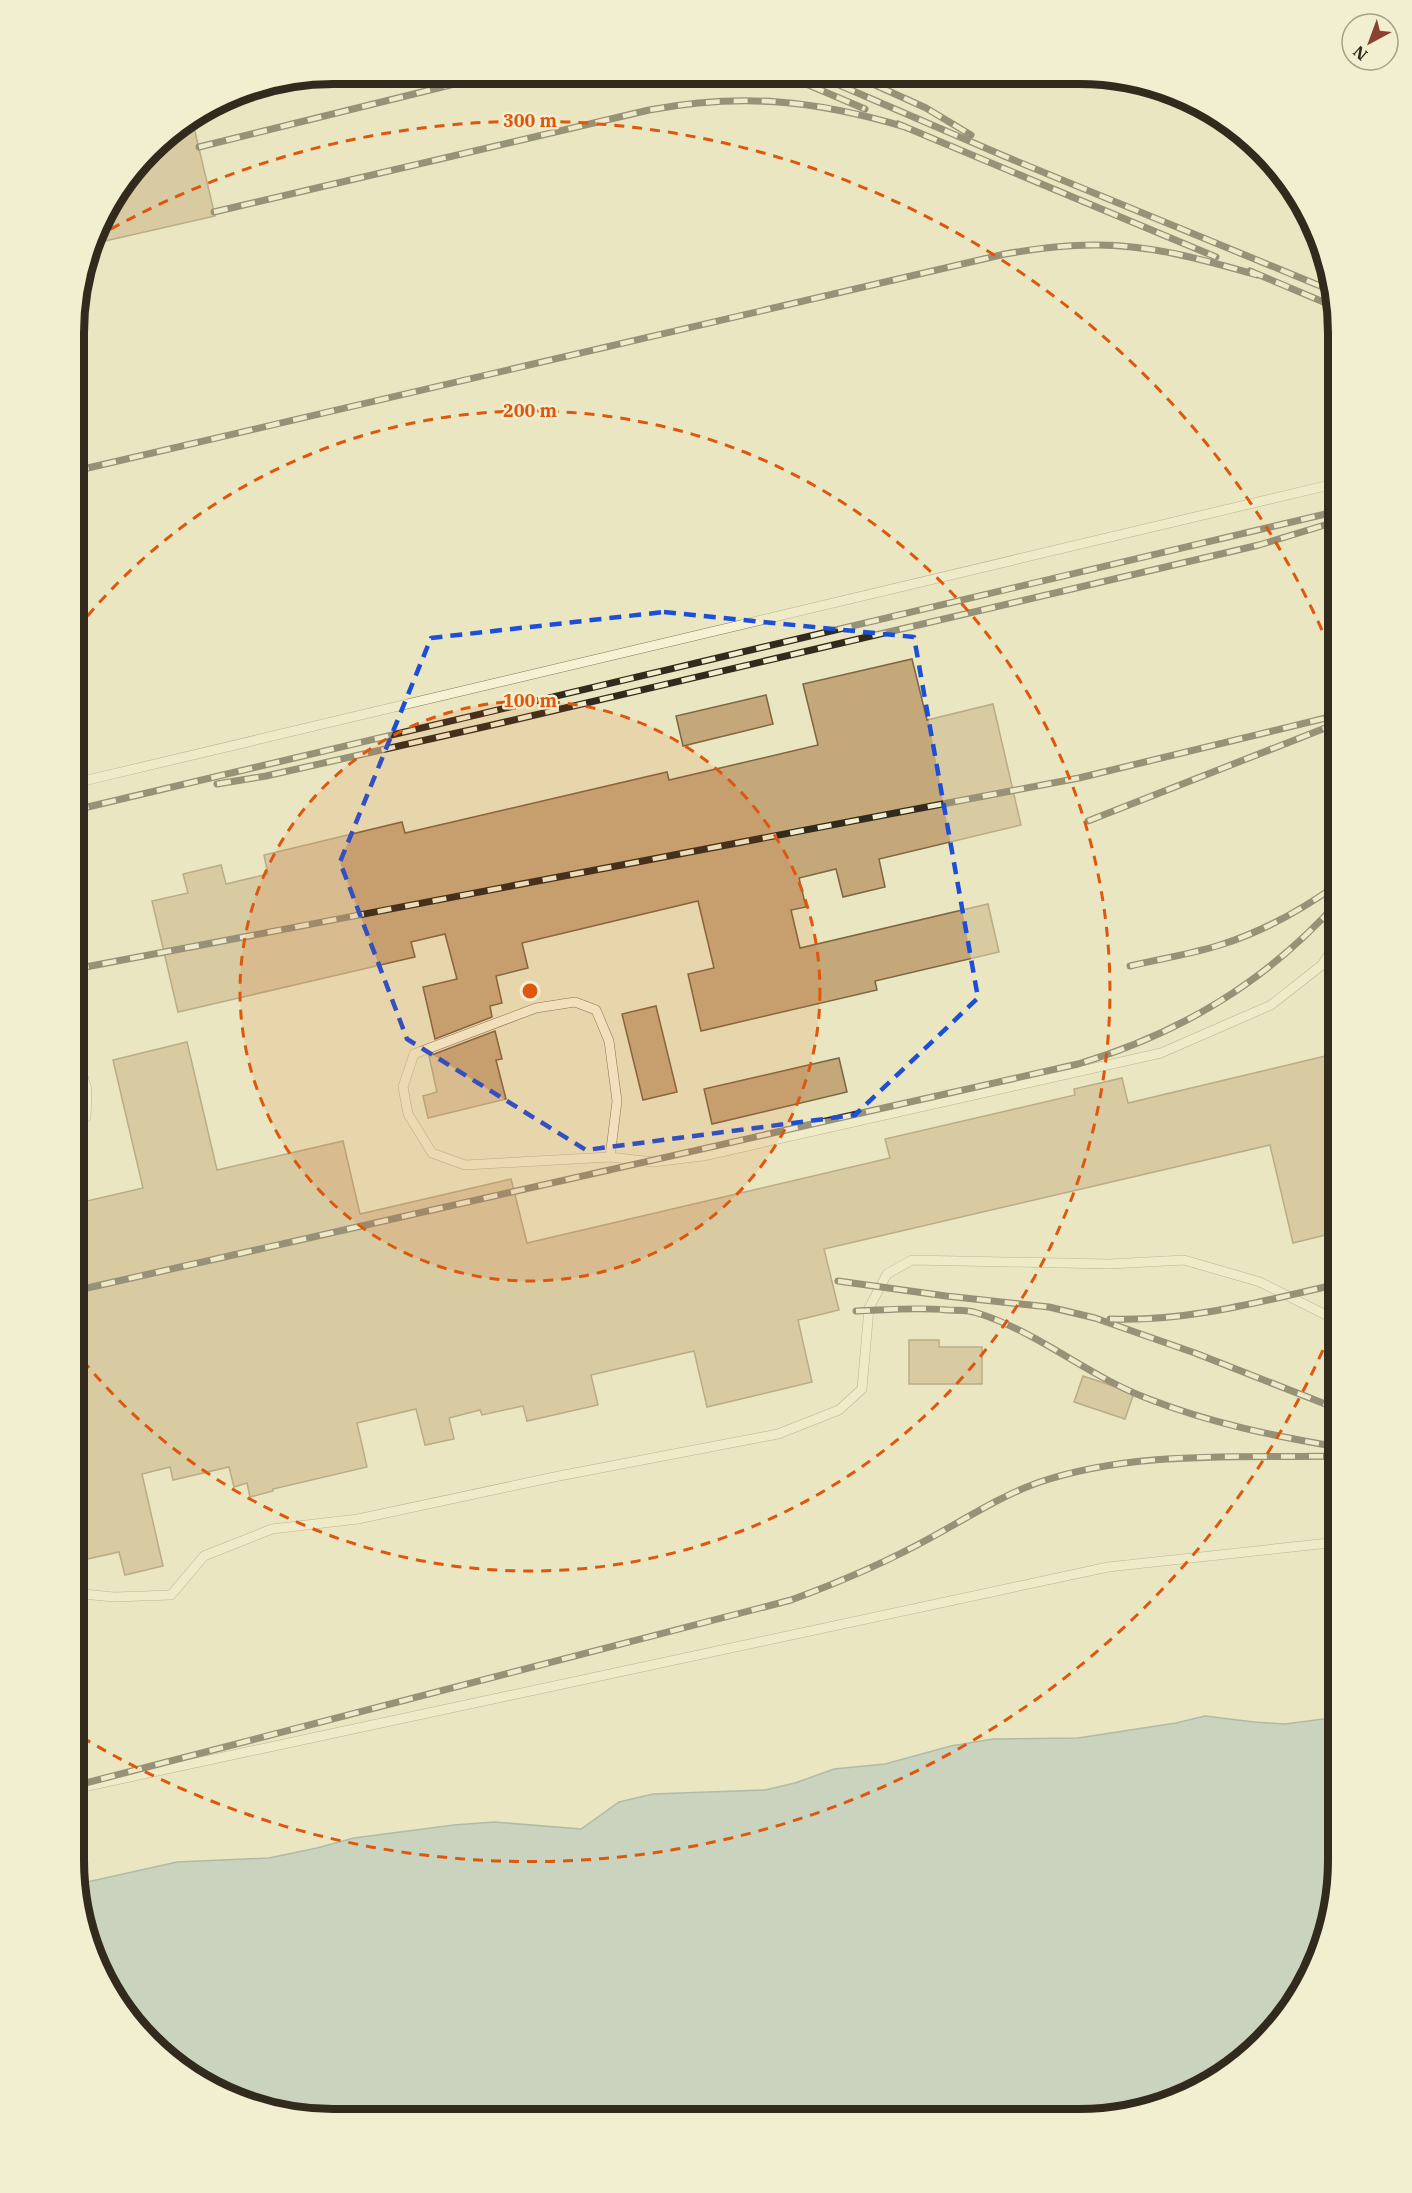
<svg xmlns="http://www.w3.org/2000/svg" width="1412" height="2193" font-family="'IBM Plex Serif',serif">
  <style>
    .water { fill: #a3bcba; stroke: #6b8987; stroke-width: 1.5 }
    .building { fill: #c4a87a; stroke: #7e6642; stroke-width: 1.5 }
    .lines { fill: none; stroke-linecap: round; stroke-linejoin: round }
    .lane-casing { stroke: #81775a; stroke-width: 10 }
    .lane { stroke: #f5f2d3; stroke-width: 9 }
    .rail-casing { stroke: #322b1d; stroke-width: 7 }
    .rail { stroke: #f1efd0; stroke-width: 4.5; stroke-dasharray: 14; stroke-linecap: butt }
    .marked { fill: none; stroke: #1d4ed8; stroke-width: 4.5; stroke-dasharray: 12 8; stroke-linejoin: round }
    .ring { fill: none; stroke: #df570d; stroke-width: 3; stroke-dasharray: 10 8 }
    .rim { fill: none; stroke: #322b1d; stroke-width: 8 }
    .centre { fill: #df570d; stroke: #f1efd0; stroke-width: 3 }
    .ring-label { font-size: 18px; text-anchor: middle; font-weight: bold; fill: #df570d; stroke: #f1efd0; stroke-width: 5; stroke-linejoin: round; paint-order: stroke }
  </style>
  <rect width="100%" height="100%" fill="#e9e6c1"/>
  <path class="water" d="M 1205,1716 L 1254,1722 L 1285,1724 L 1338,1717 L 1338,1878 L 1325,1944 L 1295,2005 L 1250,2055 L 1179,2100 L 1080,2119 L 299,2117 L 234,2100 L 175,2066 L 127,2018 L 93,1960 L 78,1884 L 177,1862 L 269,1858 L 317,1848 L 354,1838 L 454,1825 L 494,1822 L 581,1829 L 619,1802 L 653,1794 L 765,1790 L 795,1783 L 834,1769 L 885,1764 L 951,1746 L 993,1739 L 1078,1738 L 1176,1723 Z"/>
  <g class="building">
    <path d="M 192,119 L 215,216 L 92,244 L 100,218 L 162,138 Z"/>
    <path d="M 912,659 L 927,720 L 993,704 L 1021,825 L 879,859 L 885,887 L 843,897 L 836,869 L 799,878 L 806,907 L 791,910 L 800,948 L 988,904 L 999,952 L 875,981 L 877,990 L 701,1031 L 688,974 L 714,968 L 698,901 L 522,943 L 528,968 L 496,976 L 502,1003 L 490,1006 L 492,1017 L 435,1039 L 423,987 L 457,979 L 445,934 L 411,942 L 415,957 L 178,1012 L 152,901 L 188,893 L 183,874 L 221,865 L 226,884 L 268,874 L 264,855 L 402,822 L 405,833 L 667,772 L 669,780 L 818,745 L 803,684 Z"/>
    <path d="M 766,695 L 773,724 L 683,746 L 676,716 Z"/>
    <path d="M 656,1006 L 677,1092 L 643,1100 L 622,1014 Z"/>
    <path d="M 495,1031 L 502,1059 L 496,1060 L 506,1099 L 428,1118 L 423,1096 L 437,1092 L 429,1056 Z"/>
    <path d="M 187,1042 L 217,1170 L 343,1141 L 360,1214 L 511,1179 L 527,1243 L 890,1158 L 885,1139 L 1075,1095 L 1074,1089 L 1122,1078 L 1128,1103 L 1338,1053 L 1338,1232 L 1293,1243 L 1270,1145 L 824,1249 L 839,1310 L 798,1320 L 812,1382 L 707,1407 L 694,1351 L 591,1375 L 598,1405 L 527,1421 L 523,1406 L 482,1415 L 480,1410 L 449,1418 L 454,1439 L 425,1445 L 416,1409 L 357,1423 L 367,1467 L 273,1489 L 273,1491 L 250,1497 L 247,1483 L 234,1487 L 229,1467 L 173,1480 L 170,1467 L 142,1474 L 163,1566 L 125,1575 L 119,1552 L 74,1562 L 74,1204 L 143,1188 L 113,1060 Z"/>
    <path d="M 839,1058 L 847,1092 L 712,1124 L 704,1089 Z"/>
    <path d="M 909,1340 L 939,1340 L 939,1347 L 982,1347 L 982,1384 L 909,1384 Z"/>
    <path d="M 1083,1376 L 1134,1393 L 1125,1419 L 1074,1402 Z"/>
  </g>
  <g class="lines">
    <g class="lane-casing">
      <g id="lane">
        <path d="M 75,783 L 1338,483"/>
        <path d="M 75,1122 L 86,1117 L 87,1090 L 75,1048"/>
        <path d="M 610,1157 L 617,1101 L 609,1041 L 596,1010 L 575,1002 L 536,1008 L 414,1054 L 403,1087 L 408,1114 L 432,1153 L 465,1165 L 610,1157 L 653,1162 L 703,1156 L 1161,1053 L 1271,1005 L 1322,965 L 1338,940"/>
        <path d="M 74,1598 L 83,1594 L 114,1597 L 171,1595 L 204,1556 L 272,1529 L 358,1519 L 559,1476 L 778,1434 L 839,1410 L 862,1389 L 869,1308 L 887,1274 L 912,1260 L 1110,1264 L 1184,1260 L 1260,1282 L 1338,1321"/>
        <path d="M 74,1789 L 1108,1567 L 1338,1542"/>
      </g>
    </g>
    <use href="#lane" class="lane"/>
    <g class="rail-casing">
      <g id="rail">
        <path d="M 785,75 L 865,109"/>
        <path d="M 816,75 L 1004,156 L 1330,290"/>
        <path d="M 853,75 L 926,108 L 971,135"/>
        <path d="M 898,124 L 1216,257"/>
        <path d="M 199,147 L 495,74"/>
        <path d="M 214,212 L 649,110 C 742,93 815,100 905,127"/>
        <path d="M 1250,271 L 1333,306"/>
        <path d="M 75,471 L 1005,254 C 1034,249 1064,245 1093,245 C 1148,244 1205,260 1257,275"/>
        <path d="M 217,784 L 266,776 L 501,723 L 1259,545 L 1338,521"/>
        <path d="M 75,810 L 1338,511"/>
        <path d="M 1088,821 L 1338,723"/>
        <path d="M 1130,966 C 1160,959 1191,954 1220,945 C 1262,932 1303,909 1338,884"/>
        <path d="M 75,969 L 1079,778 L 1338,715"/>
        <path d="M 838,1281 L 946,1296 L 1049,1307 L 1095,1318 L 1195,1353 L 1338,1409"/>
        <path d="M 74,1291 L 1078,1064 C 1181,1033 1266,982 1338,902"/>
        <path d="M 856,1311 C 886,1310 916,1307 947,1310 C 956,1310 965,1310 974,1312 C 1038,1331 1087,1376 1149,1399 C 1210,1423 1274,1436 1338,1447"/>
        <path d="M 1110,1319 C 1188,1322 1263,1301 1338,1284"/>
        <path d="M 74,1786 L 791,1600 C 840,1582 887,1562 932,1537 C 967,1518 999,1497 1037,1483 C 1133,1450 1238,1458 1338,1456"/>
      </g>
    </g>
    <use href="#rail" class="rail"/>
  </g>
  <path d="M0 0H1412V2193H0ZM 664,612 L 914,637 L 978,998 L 855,1115 L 586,1150 L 407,1039 L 340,862 L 431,638 Z" fill="#e9e6c1" fill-opacity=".55" fill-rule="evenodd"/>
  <path class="marked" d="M 664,612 L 914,637 L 978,998 L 855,1115 L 586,1150 L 407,1039 L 340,862 L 431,638 Z"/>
  <circle cx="530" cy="991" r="290" fill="#df570d" fill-opacity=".12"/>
  <g class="ring">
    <circle cx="530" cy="991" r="290"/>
    <path d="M76 630A580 580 0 1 1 76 1352"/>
    <path d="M1337 1317A870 870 0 0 1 75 1733M95 238A870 870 0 0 1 1337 665"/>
  </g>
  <path d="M0 0H1412V2193H0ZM333 84H1079A249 249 0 0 1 1328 333V1860A249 249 0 0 1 1079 2109H333A249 249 0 0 1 84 1860V333A249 249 0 0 1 333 84Z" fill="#f1efd0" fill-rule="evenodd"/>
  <path class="rim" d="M333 84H1079A249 249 0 0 1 1328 333V1860A249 249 0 0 1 1079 2109H333A249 249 0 0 1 84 1860V333A249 249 0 0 1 333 84Z"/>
  <circle cx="530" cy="991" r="9" class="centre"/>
  <g class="ring-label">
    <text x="530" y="127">300 m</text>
    <text x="530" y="417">200 m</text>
    <text x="530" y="707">100 m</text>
  </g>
  <g transform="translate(1370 42) rotate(221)"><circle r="28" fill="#f1efd0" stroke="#a5a188" stroke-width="1.5"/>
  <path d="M0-4.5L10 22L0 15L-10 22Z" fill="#8a4230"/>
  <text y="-9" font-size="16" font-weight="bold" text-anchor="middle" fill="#322b1d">N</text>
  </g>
</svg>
